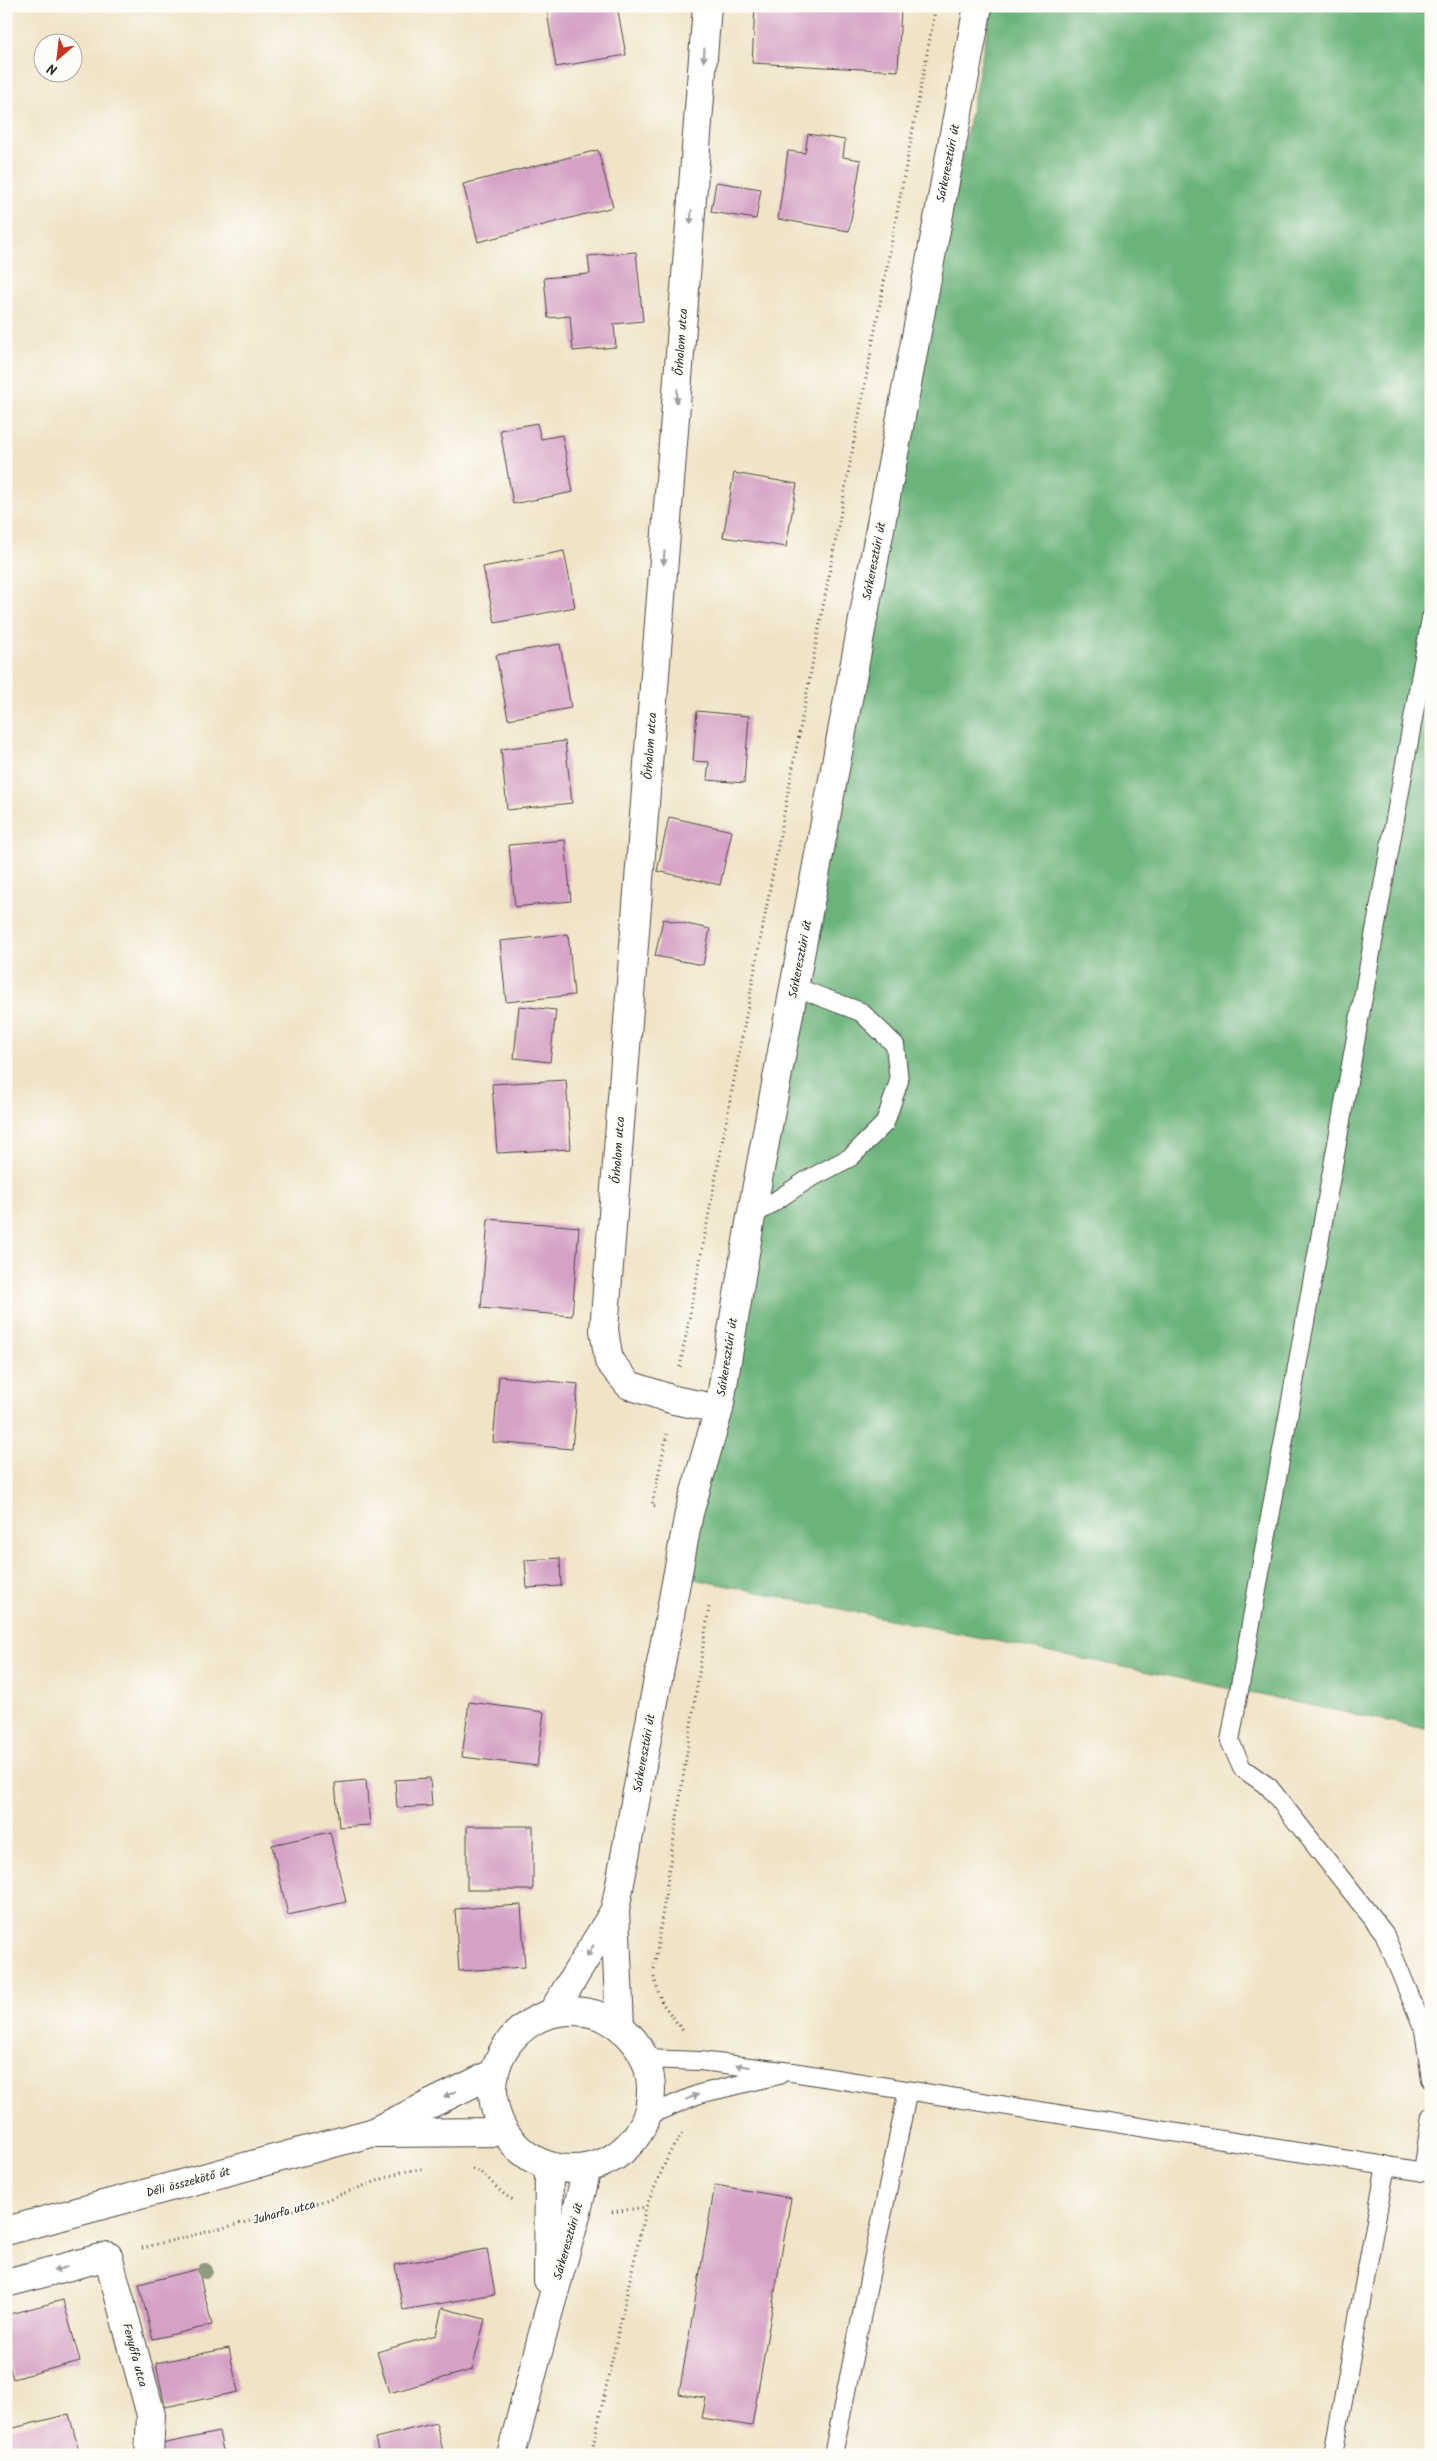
<svg xmlns="http://www.w3.org/2000/svg" width="1437" height="2461" font-family="Kalam,sans-serif">
  <style>
    .forest { fill: #6ab37a; stroke: #4a6f52 }
    .building { fill: #d5a1c5 }
    .lines { fill: none; stroke-linecap: round; stroke-linejoin: round }
    .lane-casing { stroke: #494742; stroke-width: 20 }
    .street-casing { stroke: #494742; stroke-width: 30 }
    .secondary-casing { stroke: #494742; stroke-width: 30 }
    .path { stroke: #494742; stroke-width: 3; stroke-dasharray: 1 4; stroke-linecap: butt }
    .lane { stroke: #fff; stroke-width: 18 }
    .street { stroke: #fff; stroke-width: 28 }
    .secondary { stroke: #fff; stroke-width: 28 }
    .tree { fill: #929981 }
    .oneway { fill: #a0a0a0 }
    .labels { text-anchor: middle; stroke-width: 4; stroke-linejoin: round; paint-order: stroke }
    .street-label { font-size: 12px; fill: #2b2b2b; stroke: #fdfcf7 }
  </style>
  <rect width="100%" height="100%" fill="#fdfcf7"/>
  <filter id="ink" filterUnits="userSpaceOnUse"><feTurbulence type="fractalNoise" baseFrequency=".02" numOctaves="2"/><feDisplacementMap in="SourceGraphic" scale="10" xChannelSelector="R" yChannelSelector="G"/><feConvolveMatrix kernelMatrix="1 2 1 2 8 2 1 2 1" color-interpolation-filters="sRGB"/></filter>
  <filter id="wash" filterUnits="userSpaceOnUse"><feTurbulence type="fractalNoise" baseFrequency=".0096" numOctaves="4" result="noise"/><feDisplacementMap in="SourceGraphic" scale="20" xChannelSelector="R" yChannelSelector="G"/><feGaussianBlur stdDeviation="1.12" result="paint"/><feColorMatrix in="noise" values="0 0 0 0 0 0 0 0 0 0 0 0 0 0 0 0 0 1.4 0 .05"/><feComposite in="paint" operator="in"/></filter>
  <g filter="url(#wash)">
    <rect width="100%" height="100%" fill="#f0e3c6"/>
    <path class="forest" d="M 992,6 L 1431,6 L 1431,1730 L 679,1576 Z"/>
    <g id="blocks">
      <g class="building">
        <path d="M 546,6 L 617,6 L 626,55 L 556,67 Z"/>
        <path d="M 755,6 L 901,6 L 898,71 L 752,63 Z"/>
        <path d="M 808,134 L 845,140 L 843,157 L 861,160 L 849,231 L 778,219 L 788,151 L 805,153 Z"/>
        <path d="M 598,150 L 613,207 L 478,242 L 463,184 Z"/>
        <path d="M 716,182 L 761,189 L 756,219 L 711,212 Z"/>
        <path d="M 636,252 L 643,321 L 614,324 L 616,347 L 573,351 L 570,316 L 548,318 L 544,278 L 590,274 L 588,256 Z"/>
        <path d="M 537,423 L 541,439 L 562,435 L 573,492 L 513,504 L 500,430 Z"/>
        <path d="M 734,473 L 797,484 L 786,547 L 723,537 Z"/>
        <path d="M 564,551 L 575,607 L 495,623 L 483,567 Z"/>
        <path d="M 560,644 L 571,708 L 508,719 L 496,655 Z"/>
        <path d="M 697,711 L 749,716 L 744,783 L 707,780 L 709,762 L 693,761 Z"/>
        <path d="M 565,741 L 572,803 L 507,810 L 501,749 Z"/>
        <path d="M 669,817 L 732,831 L 720,885 L 657,871 Z"/>
        <path d="M 565,840 L 571,901 L 515,907 L 509,845 Z"/>
        <path d="M 663,919 L 710,929 L 703,965 L 655,956 Z"/>
        <path d="M 568,934 L 574,995 L 506,1002 L 500,941 Z"/>
        <path d="M 519,1006 L 556,1010 L 550,1062 L 514,1058 Z"/>
        <path d="M 566,1080 L 571,1149 L 497,1153 L 492,1084 Z"/>
        <path d="M 488,1219 L 579,1227 L 572,1316 L 481,1308 Z"/>
        <path d="M 499,1376 L 578,1384 L 572,1449 L 493,1442 Z"/>
        <path d="M 560,1558 L 561,1586 L 527,1588 L 525,1560 Z"/>
        <path d="M 469,1702 L 544,1712 L 537,1766 L 462,1757 Z"/>
        <path d="M 430,1778 L 432,1806 L 397,1808 L 395,1780 Z"/>
        <path d="M 366,1780 L 370,1825 L 339,1827 L 335,1783 Z"/>
        <rect x="467" y="1826" width="66" height="64"/>
        <path d="M 330,1832 L 346,1902 L 288,1915 L 272,1845 Z"/>
        <path d="M 521,1905 L 525,1967 L 459,1971 L 455,1909 Z"/>
        <path d="M 715,2185 L 791,2198 L 752,2426 L 702,2418 L 706,2398 L 679,2394 Z"/>
        <path d="M 487,2249 L 495,2294 L 403,2310 L 395,2265 Z"/>
        <path d="M 198,2269 L 212,2325 L 153,2339 L 139,2284 Z"/>
        <path d="M 63,2300 L 80,2361 L 13,2379 L 6,2355 L 6,2315 Z"/>
        <path d="M 442,2308 L 485,2319 L 472,2370 L 389,2393 L 377,2352 L 436,2335 Z"/>
        <path d="M 229,2348 L 238,2392 L 165,2407 L 156,2363 Z"/>
        <path d="M 69,2414 L 80,2455 L 12,2455 L 6,2430 Z"/>
        <path d="M 436,2423 L 444,2455 L 379,2455 L 375,2438 Z"/>
        <path d="M 1430,2429 L 1431,2455 L 1425,2455 Z"/>
        <path d="M 219,2432 L 224,2455 L 159,2455 L 157,2445 Z"/>
      </g>
    </g>
  </g>
  <g filter="url(#ink)">
    <use href="#blocks" fill-opacity="0" stroke="#494742" stroke-width="1"/>
    <g class="lines">
      <g class="lane-casing">
        <g id="lane">
          <path d="M 1431,618 L 1230,1741 L 1242,1768 L 1269,1787 L 1384,1933 L 1424,2030 L 1431,2079"/>
          <path d="M 751,1217 L 807,1180 L 851,1157 L 885,1123 L 899,1081 L 895,1045 L 861,1012 L 795,987"/>
          <path d="M 645,2059 L 700,2061 L 792,2072 L 1431,2173"/>
          <path d="M 647,2116 L 699,2094 L 779,2075"/>
          <path d="M 1423,2172 L 1431,2116"/>
          <path d="M 833,2455 L 908,2090"/>
          <path d="M 1333,2455 L 1386,2165"/>
        </g>
      </g>
      <g class="street-casing">
        <g id="street">
          <path d="M 707,6 L 604,1330 L 609,1361 L 629,1385 L 674,1400 L 719,1409"/>
          <path d="M 6,2283 L 108,2256 L 151,2415 L 149,2455"/>
        </g>
      </g>
      <g class="secondary-casing">
        <g id="secondary">
          <circle cx="572" cy="2090" r="79"/>
          <path d="M 552,2013 L 615,1910"/>
          <path d="M 620,2027 L 615,1910 L 689,1513 L 719,1409 L 751,1217 L 978,6"/>
          <path d="M 377,2133 L 504,2132"/>
          <path d="M 6,2231 L 371,2133 L 494,2073"/>
          <path d="M 548,2280 L 549,2167"/>
          <path d="M 511,2455 L 548,2314 L 576,2216 L 587,2168"/>
        </g>
      </g>
      <g class="path">
        <path d="M 680,1367 L 936,6"/>
        <path d="M 655,1506 L 652,1505 L 667,1434"/>
        <path d="M 654,1969 L 709,1607"/>
        <path d="M 654,1977 L 662,2003 L 683,2031"/>
        <path d="M 472,2169 C 489,2173 497,2194 514,2200"/>
        <path d="M 612,2212 L 646,2207"/>
        <path d="M 142,2248 L 310,2206 L 401,2172 L 422,2169"/>
        <path d="M 591,2455 L 646,2207 L 670,2152 L 682,2134"/>
      </g>
      <use href="#lane" class="lane"/>
      <use href="#street" class="street"/>
      <use href="#secondary" class="secondary"/>
    </g>
    <circle class="tree" cx="205" cy="2271" r="8"/>
    <defs><path id="oneway-solid" d="M-6-.8H1V-3.2L6.5 0L1 3.2V.8H-6Z" transform="scale(1.25)"/></defs>
    <g class="oneway">
      <use href="#oneway-solid" transform="translate(704 55) rotate(94)"/>
      <use href="#oneway-solid" transform="translate(691 217) rotate(94)"/>
      <use href="#oneway-solid" transform="translate(677 396) rotate(94)"/>
      <use href="#oneway-solid" transform="translate(664 558) rotate(94)"/>
      <use href="#oneway-solid" transform="translate(590 1951) rotate(121)"/>
      <use href="#oneway-solid" transform="translate(743 2066) rotate(-173)"/>
      <use href="#oneway-solid" transform="translate(450 2094) rotate(154)"/>
      <use href="#oneway-solid" transform="translate(692 2097) rotate(-22)"/>
      <use href="#oneway-solid" transform="translate(60 2269) rotate(165)"/>
    </g>
  </g>
  <g class="labels">
    <g class="street-label">
      <text transform="translate(948 163) rotate(-79)" y="4">Sárkeresztúri út</text>
      <text transform="translate(681 342) rotate(-86)" y="4">Őrhalom utca</text>
      <text transform="translate(874 561) rotate(-79)" y="4">Sárkeresztúri út</text>
      <text transform="translate(650 746) rotate(-86)" y="4">Őrhalom utca</text>
      <text transform="translate(800 959) rotate(-79)" y="4">Sárkeresztúri út</text>
      <text transform="translate(618 1150) rotate(-86)" y="4">Őrhalom utca</text>
      <text transform="translate(727 1357) rotate(-81)" y="4">Sárkeresztúri út</text>
      <text transform="translate(644 1753) rotate(-80)" y="4">Sárkeresztúri út</text>
      <text transform="translate(188 2182) rotate(-15)" y="4">Déli összekötő út</text>
      <text transform="translate(284 2212) rotate(-15)" y="4">Juharfa utca</text>
      <text transform="translate(568 2241) rotate(-74)" y="4">Sárkeresztúri út</text>
      <text transform="translate(135 2355) rotate(75)" y="4">Fenyőfa utca</text>
    </g>
  </g>
  <rect width="1437" height="2461" fill="none" stroke="#fdfcf7" stroke-width="25"/>
  <g transform="translate(58 58) rotate(208)"><circle r="24" fill="#fdfcf7" stroke="#a9a8a5"/>
  <path d="M0-4L9 19L0 12L-9 19Z" fill="#c8321e"/>
  <text y="-8" font-size="14" font-weight="bold" text-anchor="middle" fill="#2b2b2b">N</text>
  </g>
</svg>
